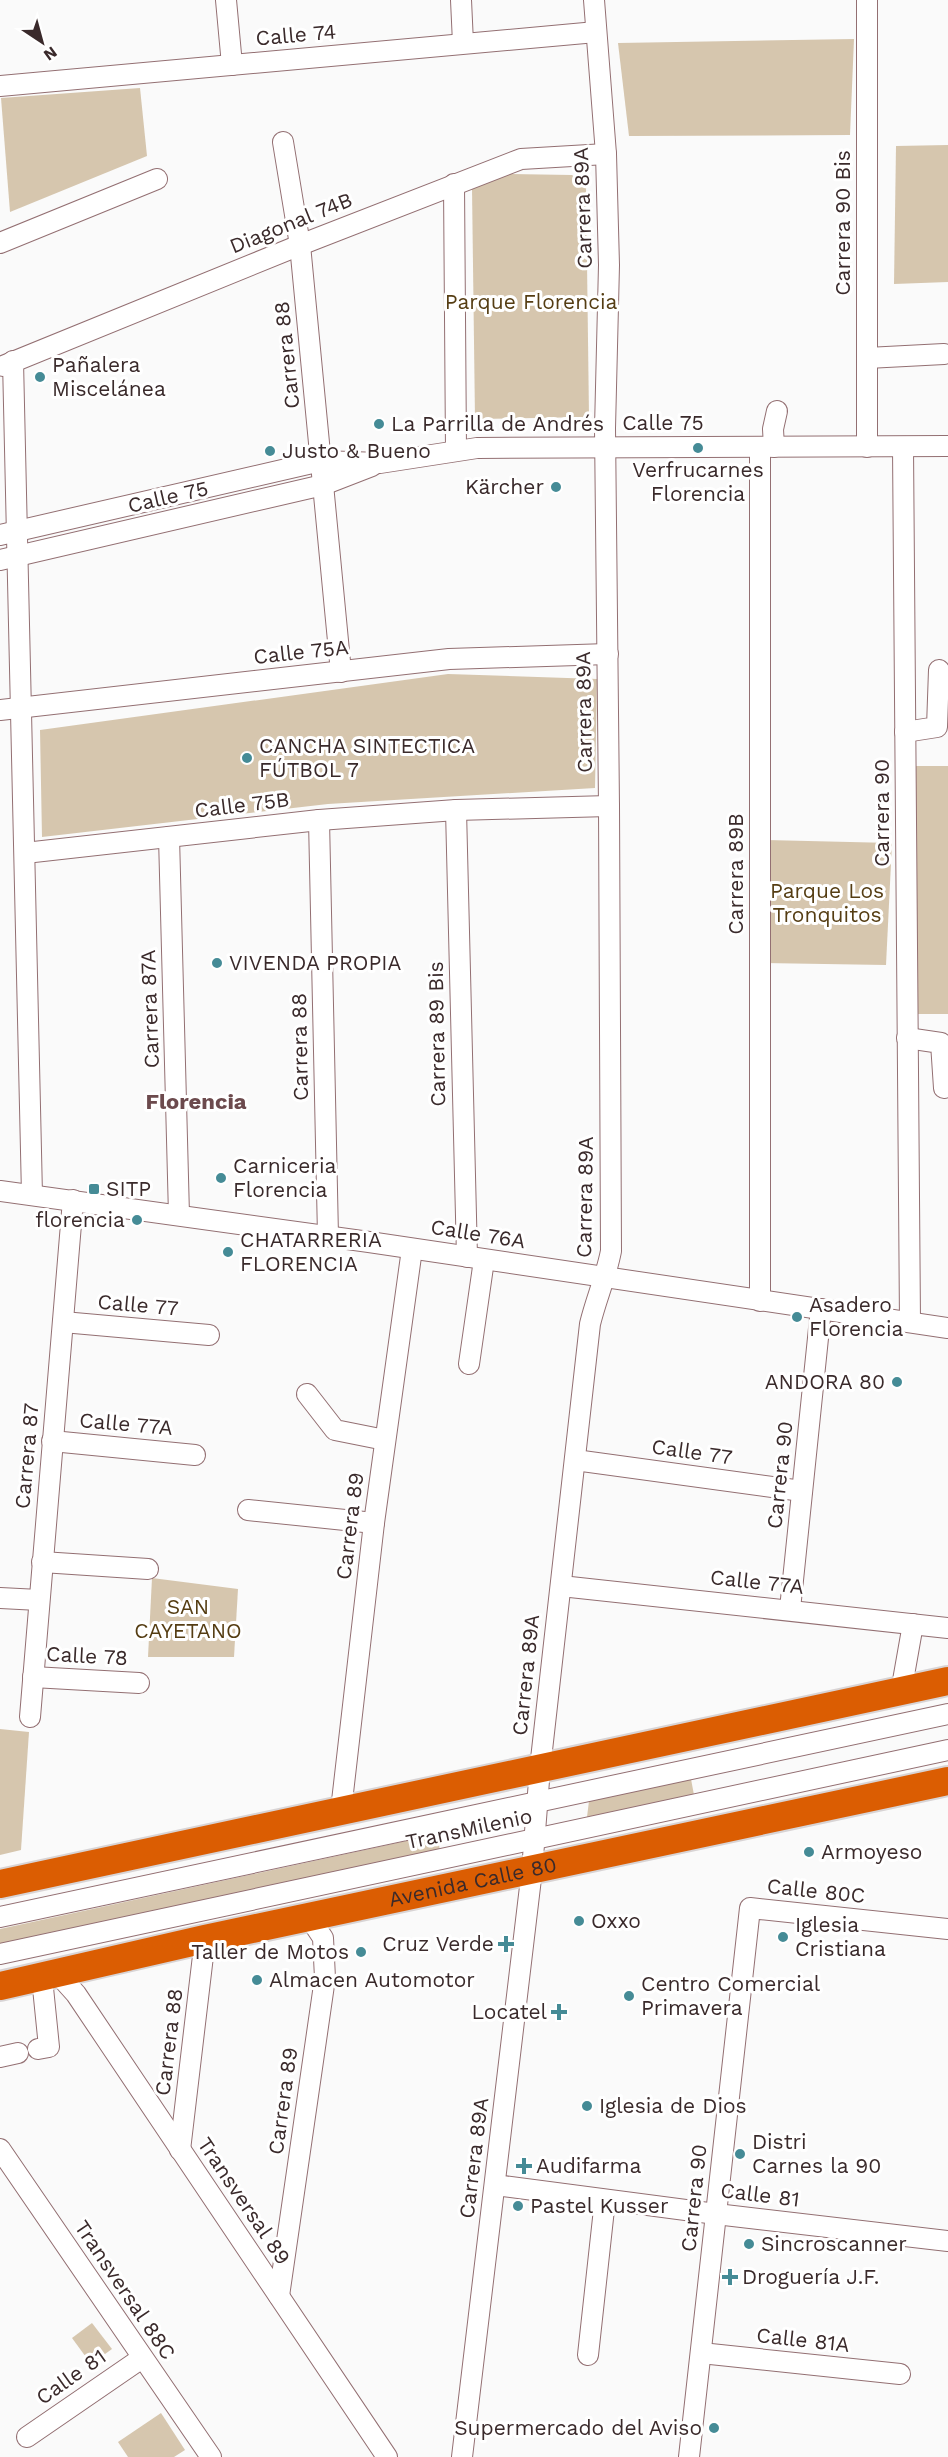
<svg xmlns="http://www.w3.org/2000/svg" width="948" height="2457" font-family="'Work Sans',sans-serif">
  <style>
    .green { fill: #d6c6ae }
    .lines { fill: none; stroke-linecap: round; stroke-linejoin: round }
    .minor-casing { stroke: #936f72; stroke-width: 22 }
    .highway-casing { stroke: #d8d4d5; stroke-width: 32 }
    .minor { stroke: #fff; stroke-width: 20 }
    .highway { stroke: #db5d02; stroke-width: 28 }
    .poi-dot { fill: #458b96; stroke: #fff; stroke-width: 2 }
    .labels { text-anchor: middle; stroke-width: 6; stroke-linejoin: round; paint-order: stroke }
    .street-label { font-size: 21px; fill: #3a2a2b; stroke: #fff }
    .park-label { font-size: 21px; fill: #553d13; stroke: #fff }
    .poi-label { font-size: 21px; fill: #3a2a2b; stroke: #fff; text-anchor: start }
    .neighbourhood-label { font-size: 22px; font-weight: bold; fill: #6c4a4d; stroke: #fff }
  </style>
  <rect width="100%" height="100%" fill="#fafafa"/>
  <g class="green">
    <path d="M 854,39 L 850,135 L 629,136 L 618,43 Z"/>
    <path d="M 140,88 L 147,156 L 10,212 L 1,98 Z"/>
    <path d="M 948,145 L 948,282 L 894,284 L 896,146 Z"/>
    <path d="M 510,174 L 572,175 L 586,185 L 589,417 L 475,419 L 472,188 Z"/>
    <path d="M 448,674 L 597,679 L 595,788 L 328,804 L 42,837 L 40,730 Z"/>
    <rect x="916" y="766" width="32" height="248"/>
    <path d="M 766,840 L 892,843 L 886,965 L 763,963 Z"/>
    <path d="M 152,1578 L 238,1589 L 234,1657 L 148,1657 Z"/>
    <path d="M 0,1729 L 29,1732 L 21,1850 L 0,1855 Z"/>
    <path d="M 691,1779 L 694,1795 L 587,1817 L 589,1801 Z"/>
    <path d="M 438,1834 L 440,1853 L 0,1946 L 0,1929 Z"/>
    <path d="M 92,2323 L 112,2349 L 91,2364 L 72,2338 Z"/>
    <path d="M 161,2413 L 185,2450 L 174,2457 L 128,2457 L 118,2442 Z"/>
  </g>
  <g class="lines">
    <g class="minor-casing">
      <g id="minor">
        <path d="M 226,0 L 232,65"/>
        <path d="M 461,0 L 463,43"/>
        <path d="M 867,0 L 867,447"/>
        <path d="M 0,86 L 596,32"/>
        <path d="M 283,142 L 300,245 L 341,672"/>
        <path d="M 454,184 L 456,450"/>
        <path d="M 0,243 L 157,179"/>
        <path d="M 867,358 L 944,354"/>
        <path d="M 13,361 L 32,1195"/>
        <path d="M 3,366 L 300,245 L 521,159 L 606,154"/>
        <path d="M 760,447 L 760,1301"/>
        <path d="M 774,447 L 773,429 L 777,411"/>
        <path d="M 903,447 L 910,1322"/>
        <path d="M 0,535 L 321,461 L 380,463 L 477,448 L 948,446"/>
        <path d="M 0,560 L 323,485 L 372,466"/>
        <path d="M 0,710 L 449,659 L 608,654"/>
        <path d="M 905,732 L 937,727 L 939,670"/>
        <path d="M 456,810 L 467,1257"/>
        <path d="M 319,820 L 328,1236"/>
        <path d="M 169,837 L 179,1215"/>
        <path d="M 25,853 L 319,820 L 456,810 L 609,806"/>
        <path d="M 907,1038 L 941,1043 L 944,1088"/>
        <path d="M 0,1191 L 369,1242 L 948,1328"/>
        <path d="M 63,1322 L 209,1335"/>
        <path d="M 469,1364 L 484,1260"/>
        <path d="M 307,1394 L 335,1430 L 385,1440"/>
        <path d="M 52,1441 L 195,1455"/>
        <path d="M 575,1460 L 802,1491"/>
        <path d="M 248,1510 L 374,1523"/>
        <path d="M 42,1562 L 148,1569"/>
        <path d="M 561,1586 L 948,1628"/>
        <path d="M 0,1598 L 39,1600"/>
        <path d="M 790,1609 L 821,1309"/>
        <path d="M 33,1677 L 139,1683"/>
        <path d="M 901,1692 L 913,1624"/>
        <path d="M 30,1717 L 73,1200"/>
        <path d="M 341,1810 L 374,1523 L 412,1249"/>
        <path d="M 0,1917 L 948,1714"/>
        <path d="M 0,1954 L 948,1750"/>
        <path d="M 58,1974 L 76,1994 L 387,2457"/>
        <path d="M 38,2049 L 49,2047 L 42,1978"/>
        <path d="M 0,2057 L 18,2053"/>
        <path d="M 0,2149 L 211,2457"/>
        <path d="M 180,2150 L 205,1939"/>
        <path d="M 495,2185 L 716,2214 L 948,2241"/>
        <path d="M 279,2296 L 325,1978 L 323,1938 L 309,1917"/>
        <path d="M 701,2353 L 900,2374"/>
        <path d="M 588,2355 L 605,2200"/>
        <path d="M 27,2437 L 142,2358"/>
        <path d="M 462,2457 L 532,1870 L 540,1768 L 590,1324 C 596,1299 606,1277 611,1251 L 609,806 L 605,428 L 609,265 L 606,154 L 594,0"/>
        <path d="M 689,2457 L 750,1908 L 948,1929"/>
      </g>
    </g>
    <g class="highway-casing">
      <g id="highway">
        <path d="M 0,1884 L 948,1681"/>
        <path id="s1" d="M 0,1986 L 205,1939 L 948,1781"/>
      </g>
    </g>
    <use href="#minor" class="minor"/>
    <use href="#highway" class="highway"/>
  </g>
  <g class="poi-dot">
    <circle cx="40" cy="377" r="6"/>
    <circle cx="379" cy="424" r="6"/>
    <circle cx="698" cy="448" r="6"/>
    <circle cx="270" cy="451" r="6"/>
    <circle cx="556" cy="487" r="6"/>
    <circle cx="247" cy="758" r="6"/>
    <circle cx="217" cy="963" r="6"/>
    <circle cx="221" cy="1178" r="6"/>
    <rect x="88" y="1183" width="12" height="12" rx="3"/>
    <circle cx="137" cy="1220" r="6"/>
    <circle cx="228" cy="1252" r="6"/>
    <circle cx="797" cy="1317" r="6"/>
    <circle cx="897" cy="1382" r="6"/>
    <circle cx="809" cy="1852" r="6"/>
    <circle cx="579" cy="1921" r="6"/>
    <circle cx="783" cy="1937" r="6"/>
    <path d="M503 1935h6v6h6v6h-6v6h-6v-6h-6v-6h6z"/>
    <circle cx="361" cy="1952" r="6"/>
    <circle cx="257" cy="1980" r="6"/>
    <circle cx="629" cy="1996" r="6"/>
    <path d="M556 2003h6v6h6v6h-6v6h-6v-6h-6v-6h6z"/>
    <circle cx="587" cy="2106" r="6"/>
    <circle cx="740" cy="2154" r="6"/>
    <path d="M521 2157h6v6h6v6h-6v6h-6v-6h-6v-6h6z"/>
    <circle cx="518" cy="2206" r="6"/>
    <circle cx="749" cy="2244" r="6"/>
    <path d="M727 2268h6v6h6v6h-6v6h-6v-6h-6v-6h6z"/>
    <circle cx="714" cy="2428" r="6"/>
  </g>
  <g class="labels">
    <g class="street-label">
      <text transform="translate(296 35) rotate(-5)" y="7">Calle 74</text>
      <text transform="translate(583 208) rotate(-92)" y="7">Carrera 89A</text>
      <text transform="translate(291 223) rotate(-22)" y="7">Diagonal 74B</text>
      <text transform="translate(843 223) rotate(-90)" y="7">Carrera 90 Bis</text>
      <text transform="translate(287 355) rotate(-96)" y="7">Carrera 88</text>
      <text x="663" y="430">Calle 75</text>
      <text transform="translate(168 497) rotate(-13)" y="7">Calle 75</text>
      <text transform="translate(301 652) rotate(-6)" y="7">Calle 75A</text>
      <text transform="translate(584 712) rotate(-91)" y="7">Carrera 89A</text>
      <text transform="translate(242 805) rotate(-7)" y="7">Calle 75B</text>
      <text transform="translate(882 813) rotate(-90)" y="7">Carrera 90</text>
      <text transform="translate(736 874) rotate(-90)" y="7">Carrera 89B</text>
      <text transform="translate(150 1009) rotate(-92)" y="7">Carrera 87A</text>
      <text transform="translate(437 1034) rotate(-91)" y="7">Carrera 89 Bis</text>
      <text transform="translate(300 1047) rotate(-91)" y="7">Carrera 88</text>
      <text transform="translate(585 1197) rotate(-89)" y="7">Carrera 89A</text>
      <text transform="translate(478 1234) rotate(9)" y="7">Calle 76A</text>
      <text transform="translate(138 1305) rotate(5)" y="7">Calle 77</text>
      <text transform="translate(126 1424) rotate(5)" y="7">Calle 77A</text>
      <text transform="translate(692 1452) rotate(8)" y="7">Calle 77</text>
      <text transform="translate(27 1456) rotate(-85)" y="7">Carrera 87</text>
      <text transform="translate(780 1475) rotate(-84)" y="7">Carrera 90</text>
      <text transform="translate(350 1526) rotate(-83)" y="7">Carrera 89</text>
      <text transform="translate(757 1582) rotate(6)" y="7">Calle 77A</text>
      <text transform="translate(87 1656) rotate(3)" y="7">Calle 78</text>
      <text transform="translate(526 1675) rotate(-84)" y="7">Carrera 89A</text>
      <text transform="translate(469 1829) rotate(-12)" y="7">TransMilenio</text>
      <text dy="7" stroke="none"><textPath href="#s1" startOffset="484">Avenida Calle 80</textPath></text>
      <text transform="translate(816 1891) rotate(6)" y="7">Calle 80C</text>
      <text transform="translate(169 2042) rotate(-83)" y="7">Carrera 88</text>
      <text transform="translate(283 2101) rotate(-82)" y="7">Carrera 89</text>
      <text transform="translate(474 2158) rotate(-83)" y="7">Carrera 89A</text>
      <text transform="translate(760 2195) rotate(7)" y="7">Calle 81</text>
      <text transform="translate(694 2198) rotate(-84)" y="7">Carrera 90</text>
      <text transform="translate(244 2201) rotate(56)" y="7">Transversal 89</text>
      <text transform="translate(125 2290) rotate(56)" y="7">Transversal 88C</text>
      <text transform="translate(803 2340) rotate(6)" y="7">Calle 81A</text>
      <text transform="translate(71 2377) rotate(-35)" y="7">Calle 81</text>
    </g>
    <g class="park-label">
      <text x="531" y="309">Parque Florencia</text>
      <text x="827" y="898">Parque Los<tspan x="827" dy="24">Tronquitos</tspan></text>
      <text x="188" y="1614">SAN<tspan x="188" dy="24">CAYETANO</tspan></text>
    </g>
    <g class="poi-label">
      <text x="52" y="372">Pañalera<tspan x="52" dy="24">Miscelánea</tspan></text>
      <text x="391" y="431">La Parrilla de Andrés</text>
      <text x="282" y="458">Justo &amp; Bueno</text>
      <text x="698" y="477" text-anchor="middle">Verfrucarnes<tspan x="698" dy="24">Florencia</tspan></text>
      <text x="544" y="494" text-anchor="end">Kärcher</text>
      <text x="259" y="753">CANCHA SINTECTICA<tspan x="259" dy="24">FÚTBOL 7</tspan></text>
      <text x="229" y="970">VIVENDA PROPIA</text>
      <text x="233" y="1173">Carniceria<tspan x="233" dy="24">Florencia</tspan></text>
      <text x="106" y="1196">SITP</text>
      <text x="125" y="1227" text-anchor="end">florencia</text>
      <text x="240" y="1247">CHATARRERIA<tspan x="240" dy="24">FLORENCIA</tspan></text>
      <text x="809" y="1312">Asadero<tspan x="809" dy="24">Florencia</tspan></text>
      <text x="885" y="1389" text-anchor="end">ANDORA 80</text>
      <text x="821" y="1859">Armoyeso</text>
      <text x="591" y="1928">Oxxo</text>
      <text x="795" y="1932">Iglesia<tspan x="795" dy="24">Cristiana</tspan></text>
      <text x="494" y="1951" text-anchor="end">Cruz Verde</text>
      <text x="349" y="1959" text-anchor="end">Taller de Motos</text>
      <text x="269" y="1987">Almacen Automotor</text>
      <text x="641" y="1991">Centro Comercial<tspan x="641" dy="24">Primavera</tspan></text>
      <text x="547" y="2019" text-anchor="end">Locatel</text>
      <text x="599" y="2113">Iglesia de Dios</text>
      <text x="752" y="2149">Distri<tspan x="752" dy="24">Carnes la 90</tspan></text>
      <text x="536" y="2173">Audifarma</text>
      <text x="530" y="2213">Pastel Kusser</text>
      <text x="761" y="2251">Sincroscanner</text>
      <text x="742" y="2284">Droguería J.F.</text>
      <text x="702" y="2435" text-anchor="end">Supermercado del Aviso</text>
    </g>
    <g class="neighbourhood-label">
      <text x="196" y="1109">Florencia</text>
    </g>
  </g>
  <g transform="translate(42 42) rotate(144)" stroke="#ffffff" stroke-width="4.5" paint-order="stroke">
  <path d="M0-4.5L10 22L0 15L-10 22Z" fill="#3a2a2b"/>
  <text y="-9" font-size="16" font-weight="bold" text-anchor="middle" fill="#3a2a2b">N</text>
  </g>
</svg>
